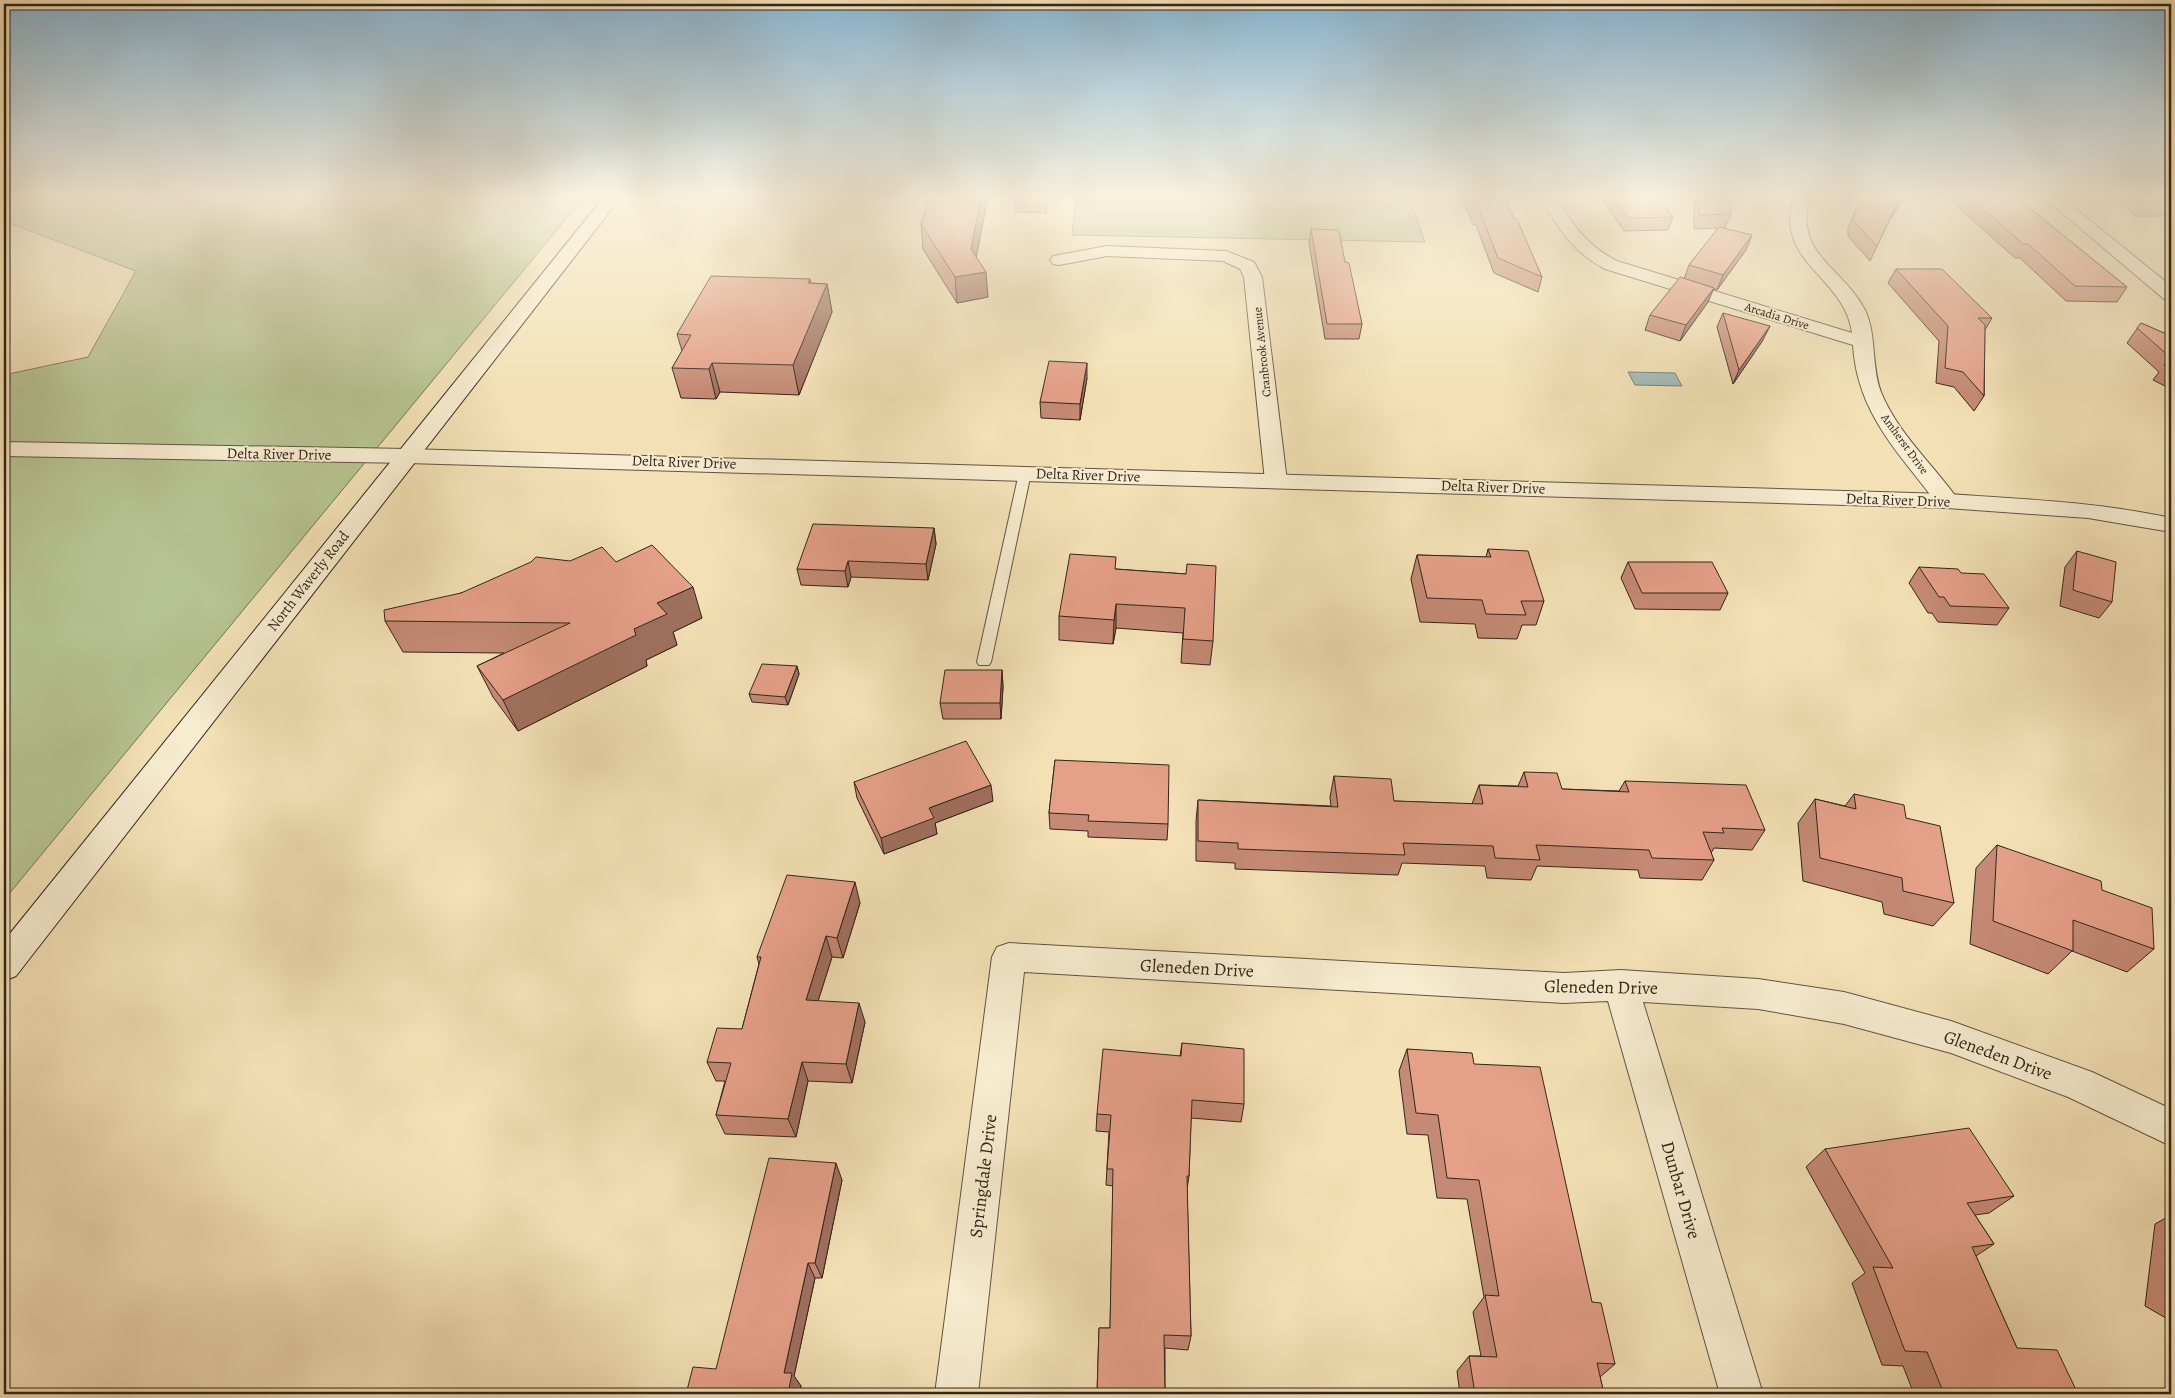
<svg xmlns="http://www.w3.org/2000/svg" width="2175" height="1398" font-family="Alegreya,serif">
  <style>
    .green { fill: #b6c491; stroke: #747456 }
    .water { fill: #9ebbb7; stroke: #737f79 }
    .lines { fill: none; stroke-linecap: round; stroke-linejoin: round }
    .service-casing { stroke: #625442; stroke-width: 2 }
    .minor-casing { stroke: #625442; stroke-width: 2 }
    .tertiary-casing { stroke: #625442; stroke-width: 2 }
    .secondary-casing { stroke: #32251b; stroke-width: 2 }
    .service { fill: #f7eccf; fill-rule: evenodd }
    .minor { fill: #f7eccf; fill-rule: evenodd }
    .tertiary { fill: #f7eccf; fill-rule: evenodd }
    .secondary { fill: #f7eccf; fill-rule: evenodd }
    .wall { fill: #c58a75; stroke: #32251b }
    .shaded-wall { fill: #a0705f; stroke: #32251b }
    .building { fill: #e5a088; stroke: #32251b }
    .labels { text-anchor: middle; stroke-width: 4; stroke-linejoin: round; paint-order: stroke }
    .far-street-label { font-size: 12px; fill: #32251b; stroke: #f7eccf }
    .street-label { font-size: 15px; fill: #32251b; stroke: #f7eccf }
    .near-street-label { font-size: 18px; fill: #32251b; stroke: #f7eccf }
  </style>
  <rect width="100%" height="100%" fill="#f3e1b5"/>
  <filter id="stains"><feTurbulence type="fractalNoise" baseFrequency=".004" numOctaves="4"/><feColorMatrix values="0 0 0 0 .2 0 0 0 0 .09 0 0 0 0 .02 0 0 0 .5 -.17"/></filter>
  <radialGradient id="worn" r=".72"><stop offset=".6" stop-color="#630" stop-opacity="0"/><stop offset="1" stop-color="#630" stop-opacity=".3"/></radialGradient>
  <g class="green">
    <path d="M 4,197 L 584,197 L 4,900 L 4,375 L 88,357 L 136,271 L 4,221 Z"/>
    <path d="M 790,197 L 852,197 L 850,202 L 788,200 Z"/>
    <path d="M 1076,197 L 1409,197 L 1425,242 L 1072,235 Z"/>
  </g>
  <path class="water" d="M 1628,372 L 1675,373 L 1682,386 L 1635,385 Z"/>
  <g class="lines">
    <g class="service-casing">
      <path id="service" d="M 1025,470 L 1031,473 L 991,662 L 989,665 L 979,665 L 977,662 L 1019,473 Z"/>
    </g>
    <g class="minor-casing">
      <g id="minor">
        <path d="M 1540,197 L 1556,197 C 1574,226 1586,245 1617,261 L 1852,333 C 1845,276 1773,263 1794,197 L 1810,197 C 1793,254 1843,267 1865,310 C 1877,335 1871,366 1881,392 C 1898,434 1934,465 1959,501 L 1955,506 L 1947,508 L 1939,506 C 1900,454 1857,414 1853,345 L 1605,269 C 1571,251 1559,228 1540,197 Z"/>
        <path d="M 2043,197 L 2061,197 L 2171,286 L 2171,300 L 2164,299 Z"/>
        <path d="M 1107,246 L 1226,251 L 1254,262 L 1262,277 L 1287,481 L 1284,486 L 1276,488 L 1268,486 L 1265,481 L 1244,277 L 1240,269 L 1223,261 L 1107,256 L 1059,265 L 1053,264 L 1050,260 L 1053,256 Z"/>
        <path d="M 4,442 L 407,449 L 415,451 L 418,456 L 415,461 L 407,463 L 4,456 Z"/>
        <path d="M 1009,943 L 1564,973 L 1621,970 L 1758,979 L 1844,992 L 1951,1021 L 2092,1072 L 2171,1109 L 2171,1146 L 2068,1097 L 1951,1053 L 1844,1024 L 1758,1009 L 1643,1002 L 1763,1394 L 1720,1394 L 1608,1001 L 1564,1003 L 1024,972 L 978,1394 L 935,1394 L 992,957 L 997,947 Z"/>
      </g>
    </g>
    <g class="tertiary-casing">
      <path id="tertiary" d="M 407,449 L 1947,494 C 2022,499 2097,502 2171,518 L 2171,532 L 2088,518 L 1947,508 L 407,463 L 399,461 L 396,456 L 399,451 Z"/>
    </g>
    <g class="secondary-casing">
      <path id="secondary" d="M 604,197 L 621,197 L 16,976 L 4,981 L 4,941 Z"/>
    </g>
    <use href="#service" class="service"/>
    <use href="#minor" class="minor"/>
    <use href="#tertiary" class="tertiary"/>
    <use href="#secondary" class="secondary"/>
  </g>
  <g class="wall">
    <path d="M 1015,197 L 1049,197 L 1046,213 L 1016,212 Z"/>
    <path d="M 1462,197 L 1504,197 L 1542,277 L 1538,292 L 1494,273 L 1476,225 L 1473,225 Z"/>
    <path d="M 1600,197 L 1658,197 L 1673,217 L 1668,230 L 1624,231 Z"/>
    <path d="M 1694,197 L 1731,197 L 1730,198 L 1731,214 L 1725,228 L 1723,228 L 1752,235 L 1746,250 L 1717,290 L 1713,289 L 1708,302 L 1680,341 L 1645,330 L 1650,315 L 1684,279 L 1689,265 L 1718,228 L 1694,229 Z"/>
    <path d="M 1947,197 L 2016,197 L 2127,287 L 2117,302 L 2066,301 L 2020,258 L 2015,258 Z"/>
    <path d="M 2112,197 L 2171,197 L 2171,216 L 2136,216 Z"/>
    <path d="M 1854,213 L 1891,217 L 1870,261 L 1848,236 L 1848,228 Z"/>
    <path d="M 921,224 L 976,257 L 988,297 L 957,303 L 923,249 Z"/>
    <path d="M 1311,229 L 1345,262 L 1362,324 L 1359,339 L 1325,339 L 1309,243 Z"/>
    <path d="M 1896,269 L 1992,318 L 1985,330 L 1984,396 L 1974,411 L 1954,387 L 1936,383 L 1939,341 L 1888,283 Z"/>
    <path d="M 810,279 L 811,283 L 827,284 L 832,312 L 799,395 L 720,392 L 716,399 L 681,398 L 672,368 L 682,351 L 677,334 Z"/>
    <path d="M 1723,313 L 1763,340 L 1733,384 L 1717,327 Z"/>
    <path d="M 2141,323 L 2171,336 L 2171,389 L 2153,380 L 2159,372 L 2127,343 Z"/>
    <path d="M 1087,378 L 1080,420 L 1041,418 L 1040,402 Z"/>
    <path d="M 934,528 L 936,544 L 928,580 L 851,577 L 848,587 L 801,585 L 797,569 Z"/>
    <path d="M 1488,549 L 1544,601 L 1536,625 L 1522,625 L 1517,639 L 1478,638 L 1475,624 L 1420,622 L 1411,579 L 1417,555 L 1486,557 Z"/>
    <path d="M 2077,551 L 2112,602 L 2099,618 L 2060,606 L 2065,567 Z"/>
    <path d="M 616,562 L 702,618 L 673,632 L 677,645 L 646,660 L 647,666 L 518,731 L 493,697 L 477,666 L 504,653 L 403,652 L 385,621 L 461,593 Z"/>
    <path d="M 1628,562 L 1728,593 L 1720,610 L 1635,609 L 1621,578 Z"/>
    <path d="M 1919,567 L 2009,608 L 1997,625 L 1938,622 L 1932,613 L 1928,613 L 1909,583 Z"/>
    <path d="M 1116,569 L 1186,574 L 1213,641 L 1210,665 L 1181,663 L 1183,633 L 1116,628 L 1113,644 L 1059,640 L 1059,616 Z"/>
    <path d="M 797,666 L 799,674 L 788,705 L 752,702 L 749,694 Z"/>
    <path d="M 1002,670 L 1003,687 L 1001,719 L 943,719 L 940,703 Z"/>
    <path d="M 1055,760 L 1168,824 L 1167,840 L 1088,837 L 1088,831 L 1050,829 L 1049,813 Z"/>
    <path d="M 1524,772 L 1562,789 L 1619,791 L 1625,781 L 1765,830 L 1752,850 L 1714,848 L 1711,853 L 1714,860 L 1702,880 L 1640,878 L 1638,870 L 1537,866 L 1531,880 L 1487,878 L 1485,866 L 1402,863 L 1398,875 L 1235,869 L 1235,863 L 1196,861 L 1196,821 L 1198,800 L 1331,806 L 1330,797 L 1334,776 L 1394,801 L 1472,804 L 1479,785 L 1518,786 Z"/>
    <path d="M 854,782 L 993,801 L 935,823 L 937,834 L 884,854 L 857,798 Z"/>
    <path d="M 1854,794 L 1906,818 L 1954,903 L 1933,926 L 1884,914 L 1882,902 L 1803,881 L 1798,823 L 1815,799 L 1845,806 Z"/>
    <path d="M 1997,845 L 2102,890 L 2154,949 L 2127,972 L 2072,951 L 2048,974 L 1970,944 L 1976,868 Z"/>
    <path d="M 860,903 L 843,958 L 832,957 L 818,1001 L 865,1022 L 852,1083 L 808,1081 L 796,1137 L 725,1134 L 716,1115 L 725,1081 L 716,1081 L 707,1062 L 742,1029 L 759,964 L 757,957 Z"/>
    <path d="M 1182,1043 L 1244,1104 L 1241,1122 L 1191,1118 L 1189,1176 L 1187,1190 L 1191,1336 L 1188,1350 L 1165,1348 L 1165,1394 L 1097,1394 L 1099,1328 L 1110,1328 L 1113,1186 L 1106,1185 L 1109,1132 L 1096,1131 L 1097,1114 L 1180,1056 Z"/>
    <path d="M 1407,1049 L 1474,1064 L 1592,1302 L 1615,1364 L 1600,1377 L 1604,1394 L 1460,1394 L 1457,1371 L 1469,1356 L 1481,1356 L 1473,1312 L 1484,1297 L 1467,1199 L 1437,1198 L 1428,1135 L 1407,1134 L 1399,1071 Z"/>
    <path d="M 1825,1149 L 2014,1196 L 1989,1213 L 1975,1215 L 1994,1244 L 1976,1256 L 2017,1348 L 2078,1394 L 1914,1394 L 1903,1366 L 1882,1365 L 1852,1283 L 1865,1273 L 1806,1167 Z"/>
    <path d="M 842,1180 L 822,1278 L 815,1278 L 794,1376 L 801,1386 L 799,1394 L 686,1394 L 716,1369 Z"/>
    <path d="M 2171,1215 L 2171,1321 L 2145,1306 L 2155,1224 Z"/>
  </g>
  <g class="shaded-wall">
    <path d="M 981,197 L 988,197 L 973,274 L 986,272 L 988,297 L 957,303 L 955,277 Z"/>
    <path d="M 1045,197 L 1049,197 L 1046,213 Z"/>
    <path d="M 1902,197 L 1905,197 L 1891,218 L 1897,204 Z"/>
    <path d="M 1752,235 L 1746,250 L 1717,290 L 1723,275 Z"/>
    <path d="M 827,284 L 832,312 L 799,395 L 793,365 Z"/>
    <path d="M 1714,288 L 1708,302 L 1680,341 L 1686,325 Z"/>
    <path d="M 1770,326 L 1763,340 L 1733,384 L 1739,370 Z"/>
    <path d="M 712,363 L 720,392 L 716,399 L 709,369 Z"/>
    <path d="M 1087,363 L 1087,378 L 1080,420 L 1080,404 Z"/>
    <path d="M 934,528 L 936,544 L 928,580 L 926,564 Z"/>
    <path d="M 848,561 L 851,577 L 848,587 L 845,571 Z"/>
    <path d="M 693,587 L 702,618 L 673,632 L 677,645 L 646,660 L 647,666 L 518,731 L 503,700 L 634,629 L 657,603 Z"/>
    <path d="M 1116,604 L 1116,628 L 1113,644 L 1114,620 Z"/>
    <path d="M 797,666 L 799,674 L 788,705 L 785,697 Z"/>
    <path d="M 1002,670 L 1003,687 L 1001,719 L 1000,703 Z"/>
    <path d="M 991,785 L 993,801 L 935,823 L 937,834 L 884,854 L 881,838 L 929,808 Z"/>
    <path d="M 855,882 L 860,903 L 843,958 L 837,938 Z"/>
    <path d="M 826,936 L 832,957 L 812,1020 L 806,1000 Z"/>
    <path d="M 859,1003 L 865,1022 L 852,1083 L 846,1064 Z"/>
    <path d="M 802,1062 L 808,1081 L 796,1137 L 788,1119 Z"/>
    <path d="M 836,1163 L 842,1180 L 822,1278 L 815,1263 Z"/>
    <path d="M 808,1263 L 815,1278 L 794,1376 L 801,1386 L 799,1394 L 788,1394 L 784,1373 Z"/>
  </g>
  <g class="building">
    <path d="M 929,197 L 981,197 L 971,249 L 986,272 L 955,277 L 921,224 Z"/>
    <path d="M 1471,197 L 1504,197 L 1514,219 L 1517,219 L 1542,277 L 1498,258 L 1480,211 L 1477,211 Z"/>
    <path d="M 1613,197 L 1658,197 L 1673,217 L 1628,218 Z"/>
    <path d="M 1699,197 L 1730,197 L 1731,214 L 1699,215 Z"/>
    <path d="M 1863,197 L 1902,197 L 1897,204 L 1877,246 L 1854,222 L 1854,213 Z"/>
    <path d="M 1970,197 L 2016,197 L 2127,287 L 2075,286 L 2028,244 L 2023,244 Z"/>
    <path d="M 2137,197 L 2171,197 L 2171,203 L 2144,203 Z"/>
    <path d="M 1719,227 L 1752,235 L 1723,275 L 1689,265 Z"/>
    <path d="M 1311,229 L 1339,230 L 1345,262 L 1349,263 L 1362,324 L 1327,324 Z"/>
    <path d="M 1896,269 L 1942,269 L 1992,318 L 1978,318 L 1985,325 L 1984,396 L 1963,372 L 1945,368 L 1948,326 Z"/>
    <path d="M 711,276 L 810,279 L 808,283 L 827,284 L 793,365 L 712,363 L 709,369 L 672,368 L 691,335 L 677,334 Z"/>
    <path d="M 1680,277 L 1714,288 L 1686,325 L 1650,315 Z"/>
    <path d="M 1723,313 L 1770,326 L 1739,370 Z"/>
    <path d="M 2141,323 L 2171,336 L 2171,358 L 2137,328 Z"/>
    <path d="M 1049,361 L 1087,363 L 1080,404 L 1040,402 Z"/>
    <path d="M 2171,362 L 2171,368 L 2164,365 Z"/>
    <path d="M 813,524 L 934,528 L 926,564 L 848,561 L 845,571 L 797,569 Z"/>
    <path d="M 652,545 L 693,587 L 657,603 L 667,614 L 634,629 L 636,635 L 503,700 L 477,666 L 570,623 L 385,621 L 384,610 L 461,593 L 531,562 L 536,557 L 570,561 L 602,547 L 616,562 Z"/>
    <path d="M 1488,549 L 1528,551 L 1544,601 L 1521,601 L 1526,615 L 1486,614 L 1482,600 L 1427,598 L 1417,555 L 1491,557 Z"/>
    <path d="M 2077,551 L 2116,562 L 2112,602 L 2073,590 Z"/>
    <path d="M 1070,554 L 1116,557 L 1115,569 L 1186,574 L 1187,564 L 1216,566 L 1213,641 L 1183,639 L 1185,608 L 1116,604 L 1114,620 L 1059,616 Z"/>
    <path d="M 1628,562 L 1712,562 L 1728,593 L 1642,593 Z"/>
    <path d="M 1919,567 L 1958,569 L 1961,573 L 1984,574 L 2009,608 L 1950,606 L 1944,597 L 1939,597 Z"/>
    <path d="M 762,664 L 797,666 L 785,697 L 749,694 Z"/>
    <path d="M 945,670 L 1002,670 L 1000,703 L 940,703 Z"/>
    <path d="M 966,741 L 991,785 L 929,808 L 934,818 L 881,838 L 854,782 Z"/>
    <path d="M 1055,760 L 1169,765 L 1168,824 L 1088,821 L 1089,815 L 1049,813 Z"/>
    <path d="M 1524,772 L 1557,773 L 1562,789 L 1629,792 L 1625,781 L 1746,785 L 1765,830 L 1722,828 L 1724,833 L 1703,832 L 1714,860 L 1652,858 L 1649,850 L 1536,845 L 1540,860 L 1495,858 L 1493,846 L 1403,843 L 1405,855 L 1238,849 L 1238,843 L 1198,841 L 1198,800 L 1338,807 L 1334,776 L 1391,779 L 1394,801 L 1483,804 L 1479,785 L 1528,787 Z"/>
    <path d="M 1854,794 L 1904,805 L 1906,818 L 1940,826 L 1954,903 L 1903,891 L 1902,878 L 1820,858 L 1815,799 L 1856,809 Z"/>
    <path d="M 1997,845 L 2101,881 L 2102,890 L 2152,908 L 2154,949 L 2073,920 L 2073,951 L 1993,921 Z"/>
    <path d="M 787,875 L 855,882 L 837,938 L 826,936 L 806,1000 L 859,1003 L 846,1064 L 802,1062 L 788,1119 L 716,1115 L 731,1063 L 707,1062 L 717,1028 L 742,1029 L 761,957 L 757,957 Z"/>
    <path d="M 1182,1043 L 1244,1049 L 1244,1104 L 1192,1100 L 1189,1176 L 1187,1176 L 1191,1336 L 1164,1335 L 1165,1394 L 1097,1394 L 1099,1328 L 1110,1328 L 1113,1169 L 1107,1169 L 1111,1115 L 1097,1114 L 1103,1049 L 1181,1056 Z"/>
    <path d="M 1407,1049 L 1472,1053 L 1474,1064 L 1540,1067 L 1592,1302 L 1601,1303 L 1615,1364 L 1597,1363 L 1604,1394 L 1475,1394 L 1469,1356 L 1497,1357 L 1485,1295 L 1499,1296 L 1479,1180 L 1447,1178 L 1438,1115 L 1416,1113 Z"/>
    <path d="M 1969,1128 L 2014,1196 L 1967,1203 L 1994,1244 L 1972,1247 L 2017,1348 L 2057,1350 L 2078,1394 L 1944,1394 L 1927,1352 L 1905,1351 L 1873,1267 L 1893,1268 L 1825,1149 Z"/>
    <path d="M 769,1158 L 836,1163 L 815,1263 L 808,1263 L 784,1373 L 792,1373 L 788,1394 L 686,1394 L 693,1367 L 716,1369 Z"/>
  </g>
  <linearGradient id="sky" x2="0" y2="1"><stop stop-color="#8ab7d4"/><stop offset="0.5" stop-color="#faf2de"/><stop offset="1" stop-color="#faf2de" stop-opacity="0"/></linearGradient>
  <rect width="2175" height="393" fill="url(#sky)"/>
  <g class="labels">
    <g class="far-street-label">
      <text transform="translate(1777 316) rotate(17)" y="4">Arcadia Drive</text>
      <text transform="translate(1262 352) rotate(-96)" y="4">Cranbrook Avenue</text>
      <text transform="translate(1905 444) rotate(54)" y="4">Amherst Drive</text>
    </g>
    <g class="street-label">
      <text transform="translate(279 454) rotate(1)" y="5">Delta River Drive</text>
      <text transform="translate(684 462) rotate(2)" y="5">Delta River Drive</text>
      <text transform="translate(1088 475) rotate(2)" y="5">Delta River Drive</text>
      <text transform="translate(1493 487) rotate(2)" y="5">Delta River Drive</text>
      <text transform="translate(1898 500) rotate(2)" y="5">Delta River Drive</text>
      <text transform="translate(308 581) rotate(-52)" y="5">North Waverly Road</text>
    </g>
    <g class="near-street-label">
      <text transform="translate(1197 968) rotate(3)" y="6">Gleneden Drive</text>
      <text transform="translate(1601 987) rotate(1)" y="6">Gleneden Drive</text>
      <text transform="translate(1998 1055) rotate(20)" y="6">Gleneden Drive</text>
      <text transform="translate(983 1176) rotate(-83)" y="6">Springdale Drive</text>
      <text transform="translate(1681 1190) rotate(74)" y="6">Dunbar Drive</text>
    </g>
  </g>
  <rect width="2175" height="1398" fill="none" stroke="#f3e1b5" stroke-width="20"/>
  <rect x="5" y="5" width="2165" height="1388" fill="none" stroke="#32251b" stroke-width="2.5"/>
  <rect x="10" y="10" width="2155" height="1378" fill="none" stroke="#32251b"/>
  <rect width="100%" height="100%" filter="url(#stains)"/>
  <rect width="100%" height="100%" fill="url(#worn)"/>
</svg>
